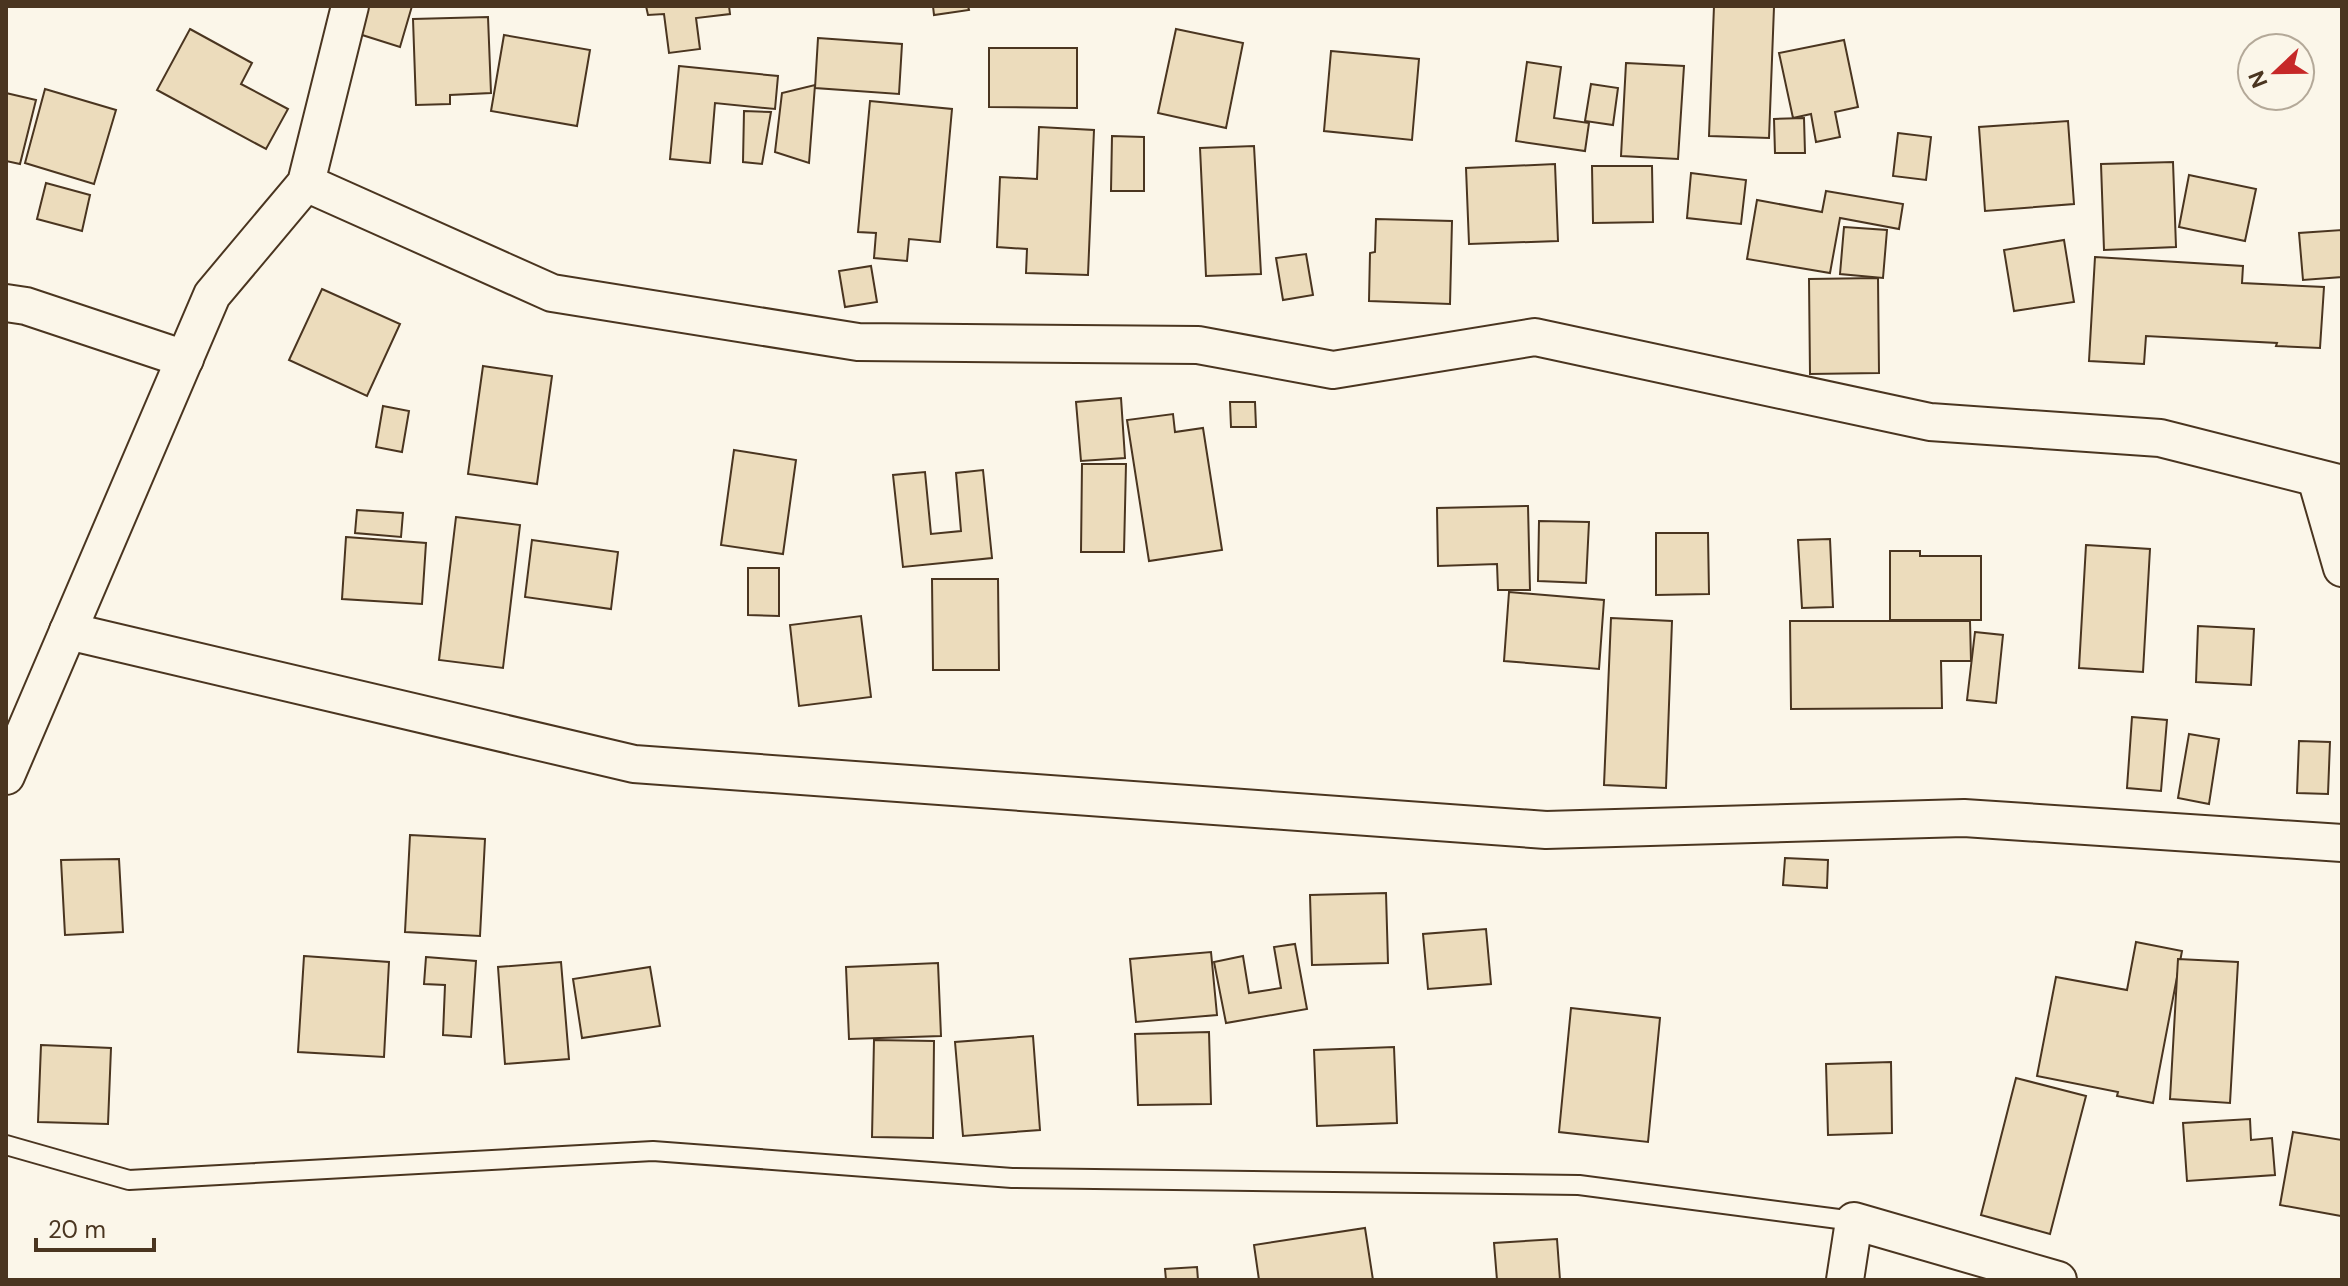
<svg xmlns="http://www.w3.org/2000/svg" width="2348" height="1286" font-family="'DM Sans',sans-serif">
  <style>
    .building { fill: #ecdcbc; stroke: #4a3520; stroke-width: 2 }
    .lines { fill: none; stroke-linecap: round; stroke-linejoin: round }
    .lane-casing { stroke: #4a3520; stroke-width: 22 }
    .street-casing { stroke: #4a3520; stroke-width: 40 }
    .lane { stroke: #fbf6e9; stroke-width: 18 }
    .street { stroke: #fbf6e9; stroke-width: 36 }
  </style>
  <rect width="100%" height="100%" fill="#fbf6e9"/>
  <g class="building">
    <path d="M 367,6 L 412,6 L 400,47 L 359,34 Z"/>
    <path d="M 646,6 L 729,6 L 730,14 L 696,18 L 700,49 L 669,53 L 664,14 L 648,15 Z"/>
    <path d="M 933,6 L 968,6 L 969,10 L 934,15 Z"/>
    <path d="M 1714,6 L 1774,7 L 1769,138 L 1709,136 Z"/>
    <path d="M 488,17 L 491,93 L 450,95 L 450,104 L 416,105 L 413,19 Z"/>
    <path d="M 190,29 L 252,63 L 241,84 L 288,109 L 266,149 L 157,90 Z"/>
    <path d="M 1176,29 L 1243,43 L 1226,128 L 1158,113 Z"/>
    <path d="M 504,35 L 590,50 L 577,126 L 491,111 Z"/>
    <path d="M 818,38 L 902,44 L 899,94 L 815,88 Z"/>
    <path d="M 1844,40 L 1858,107 L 1835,112 L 1840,137 L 1816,142 L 1811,114 L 1793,118 L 1779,53 Z"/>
    <path d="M 989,48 L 1077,48 L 1077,108 L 989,107 Z"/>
    <path d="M 1331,51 L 1419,59 L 1412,140 L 1324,131 Z"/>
    <path d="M 1527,62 L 1561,67 L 1554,118 L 1589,123 L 1585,151 L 1516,141 Z"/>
    <path d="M 1626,63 L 1684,66 L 1678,159 L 1621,156 Z"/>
    <path d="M 679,66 L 778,76 L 775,109 L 715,103 L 710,163 L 670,159 Z"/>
    <path d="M 1591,84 L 1618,88 L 1613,125 L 1585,121 Z"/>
    <path d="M 815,85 L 809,163 L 775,152 L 782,93 Z"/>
    <path d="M 45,89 L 116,110 L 94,184 L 25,163 Z"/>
    <path d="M 6,93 L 36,100 L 20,164 L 6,161 Z"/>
    <path d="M 870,101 L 952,109 L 940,242 L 909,239 L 907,261 L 874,258 L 876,233 L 858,232 Z"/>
    <path d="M 744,111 L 771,112 L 762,164 L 743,162 Z"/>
    <path d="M 1804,118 L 1805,153 L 1775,153 L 1774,119 Z"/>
    <path d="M 2068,121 L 2074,204 L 1985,211 L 1979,127 Z"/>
    <path d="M 1039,127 L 1094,130 L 1088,275 L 1026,273 L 1027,249 L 997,247 L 1000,177 L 1037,179 Z"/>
    <path d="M 1898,133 L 1931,137 L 1926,180 L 1893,176 Z"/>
    <path d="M 1112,136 L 1144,137 L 1144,191 L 1111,191 Z"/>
    <path d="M 1254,146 L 1261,274 L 1206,276 L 1200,148 Z"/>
    <path d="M 2173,162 L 2176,247 L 2104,250 L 2101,164 Z"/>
    <path d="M 1555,164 L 1558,241 L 1469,244 L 1466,168 Z"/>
    <path d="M 1592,166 L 1652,166 L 1653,222 L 1593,223 Z"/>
    <path d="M 1691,173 L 1746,180 L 1741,224 L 1687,218 Z"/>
    <path d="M 2189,175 L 2256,189 L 2245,241 L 2179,227 Z"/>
    <path d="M 46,183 L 90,195 L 82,231 L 37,219 Z"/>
    <path d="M 1826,191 L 1903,204 L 1899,229 L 1840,218 L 1830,273 L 1747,259 L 1757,200 L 1822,212 Z"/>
    <path d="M 1376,219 L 1452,221 L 1450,304 L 1369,301 L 1370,253 L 1375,252 Z"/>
    <path d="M 1844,227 L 1887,230 L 1883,278 L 1840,274 Z"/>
    <path d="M 2342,230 L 2342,277 L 2303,280 L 2299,233 Z"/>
    <path d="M 2064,240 L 2074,302 L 2014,311 L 2004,250 Z"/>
    <path d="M 1306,254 L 1313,295 L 1283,300 L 1276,258 Z"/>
    <path d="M 2095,257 L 2243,266 L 2242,283 L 2324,287 L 2320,348 L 2276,346 L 2277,343 L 2146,336 L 2144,364 L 2089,361 Z"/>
    <path d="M 871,266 L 877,302 L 845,307 L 839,271 Z"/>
    <path d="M 1878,278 L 1879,373 L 1810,374 L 1809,279 Z"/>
    <path d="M 322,289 L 400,324 L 367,396 L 289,360 Z"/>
    <path d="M 483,366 L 552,376 L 537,484 L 468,474 Z"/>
    <path d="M 1121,398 L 1125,458 L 1081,461 L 1076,402 Z"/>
    <path d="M 1230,402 L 1255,402 L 1256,427 L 1231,427 Z"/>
    <path d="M 383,406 L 409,411 L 402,452 L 376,447 Z"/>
    <path d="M 1173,414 L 1175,432 L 1203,428 L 1222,550 L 1149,561 L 1127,420 Z"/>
    <path d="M 734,450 L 796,460 L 783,554 L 721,545 Z"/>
    <path d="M 1082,464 L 1126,464 L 1124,552 L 1081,552 Z"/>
    <path d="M 983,470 L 992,558 L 903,567 L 893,475 L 925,472 L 931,534 L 961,531 L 956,473 Z"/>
    <path d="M 1528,506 L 1530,590 L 1498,590 L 1497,564 L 1438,566 L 1437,508 Z"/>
    <path d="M 357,510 L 403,513 L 401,537 L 355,533 Z"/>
    <path d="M 456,517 L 520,525 L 503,668 L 439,660 Z"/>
    <path d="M 1539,521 L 1589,522 L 1586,583 L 1538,581 Z"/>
    <path d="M 1656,533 L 1708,533 L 1709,594 L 1656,595 Z"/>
    <path d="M 346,537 L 426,543 L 422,604 L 342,599 Z"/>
    <path d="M 1830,539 L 1833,607 L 1802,608 L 1798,540 Z"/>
    <path d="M 532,540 L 618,552 L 611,609 L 525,597 Z"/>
    <path d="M 2086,545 L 2150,549 L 2143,672 L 2079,668 Z"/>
    <path d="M 1890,551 L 1920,551 L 1920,556 L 1981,556 L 1981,620 L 1890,620 Z"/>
    <path d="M 748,568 L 779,568 L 779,616 L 748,615 Z"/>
    <path d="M 932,579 L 998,579 L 999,670 L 933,670 Z"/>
    <path d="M 1509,592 L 1604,600 L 1599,669 L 1504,661 Z"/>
    <path d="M 861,616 L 871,697 L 799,706 L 790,625 Z"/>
    <path d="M 1611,618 L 1672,621 L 1666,788 L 1604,785 Z"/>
    <path d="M 1790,621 L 1970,621 L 1971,661 L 1941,661 L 1942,708 L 1791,709 Z"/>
    <path d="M 2198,626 L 2254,629 L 2251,685 L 2196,682 Z"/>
    <path d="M 1975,632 L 2003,635 L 1996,703 L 1967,700 Z"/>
    <path d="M 2132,717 L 2167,720 L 2161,791 L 2127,788 Z"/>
    <path d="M 2189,734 L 2219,739 L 2209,804 L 2178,798 Z"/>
    <path d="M 2299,741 L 2330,742 L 2328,794 L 2297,793 Z"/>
    <path d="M 410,835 L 485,839 L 480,936 L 405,932 Z"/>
    <path d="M 1785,858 L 1828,860 L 1827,888 L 1783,885 Z"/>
    <path d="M 119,859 L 123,932 L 65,935 L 61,860 Z"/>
    <path d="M 1386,893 L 1388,963 L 1312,965 L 1310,895 Z"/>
    <path d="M 1486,929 L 1491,984 L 1428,989 L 1423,934 Z"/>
    <path d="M 2136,942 L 2182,951 L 2153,1103 L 2117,1096 L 2118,1092 L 2037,1076 L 2056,977 L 2127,990 Z"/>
    <path d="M 1295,944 L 1307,1009 L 1226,1023 L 1214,962 L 1243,956 L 1249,993 L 1281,988 L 1274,947 Z"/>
    <path d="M 1211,952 L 1217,1015 L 1136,1022 L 1130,959 Z"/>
    <path d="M 304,956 L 389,962 L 384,1057 L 298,1052 Z"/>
    <path d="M 426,957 L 476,961 L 471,1037 L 443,1035 L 445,985 L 424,984 Z"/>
    <path d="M 2178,959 L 2238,962 L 2230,1103 L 2170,1099 Z"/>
    <path d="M 561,962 L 569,1059 L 505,1064 L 498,967 Z"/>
    <path d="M 938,963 L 941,1036 L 849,1039 L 846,967 Z"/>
    <path d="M 650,967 L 660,1026 L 582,1038 L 573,979 Z"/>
    <path d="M 1571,1008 L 1660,1018 L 1648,1142 L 1559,1132 Z"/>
    <path d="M 1209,1032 L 1211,1104 L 1138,1105 L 1135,1034 Z"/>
    <path d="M 1033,1036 L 1040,1130 L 963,1136 L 955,1042 Z"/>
    <path d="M 874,1040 L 934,1041 L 933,1138 L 872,1137 Z"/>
    <path d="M 41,1045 L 111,1048 L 108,1124 L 38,1122 Z"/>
    <path d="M 1394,1047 L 1397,1123 L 1317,1126 L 1314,1050 Z"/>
    <path d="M 1891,1062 L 1892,1133 L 1828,1135 L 1826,1064 Z"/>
    <path d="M 2016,1078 L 2086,1096 L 2050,1234 L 1981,1215 Z"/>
    <path d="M 2250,1119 L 2251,1140 L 2272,1138 L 2275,1175 L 2187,1181 L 2183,1123 Z"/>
    <path d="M 2293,1132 L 2342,1140 L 2341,1216 L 2280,1205 Z"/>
    <path d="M 1365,1228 L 1373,1280 L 1259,1280 L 1254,1245 Z"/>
    <path d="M 1557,1239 L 1560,1280 L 1497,1280 L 1494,1243 Z"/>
    <path d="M 1197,1267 L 1198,1280 L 1166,1280 L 1165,1269 Z"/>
  </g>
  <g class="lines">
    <g class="lane-casing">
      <path id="lane" d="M 6,1145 L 129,1180 L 653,1151 L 1012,1178 L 1579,1185 L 1854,1221"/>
    </g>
    <g class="street-casing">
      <g id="street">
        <path d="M 306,183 L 552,293 L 858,342 L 1198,345 L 1333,370 L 1535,337 L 1930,422 L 2160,438 L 2342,484"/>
        <path d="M 6,303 L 26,306 L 185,359"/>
        <path d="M 2316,478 L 2342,568"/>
        <path d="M 68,631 L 634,764 L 1546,830 L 1964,818 L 2342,843"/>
        <path d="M 6,776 L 212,295 L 306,183 L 350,6"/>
        <path d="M 1845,1280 L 1854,1221 L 2058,1280"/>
      </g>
    </g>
    <use href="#lane" class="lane"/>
    <use href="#street" class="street"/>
  </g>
  <rect width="2348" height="1286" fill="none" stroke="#4a3520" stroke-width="16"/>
  <g transform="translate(2276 72) rotate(248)"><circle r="38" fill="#fbf6e9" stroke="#b4a999" stroke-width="2"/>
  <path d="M0-6L14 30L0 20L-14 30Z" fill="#c62828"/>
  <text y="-12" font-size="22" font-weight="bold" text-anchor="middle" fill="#4a3520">N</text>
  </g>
  <path d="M36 1238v12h118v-12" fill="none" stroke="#4a3520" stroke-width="4"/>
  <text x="48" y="1238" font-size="24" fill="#4a3520" stroke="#fbf6e9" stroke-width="6" paint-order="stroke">20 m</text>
</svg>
